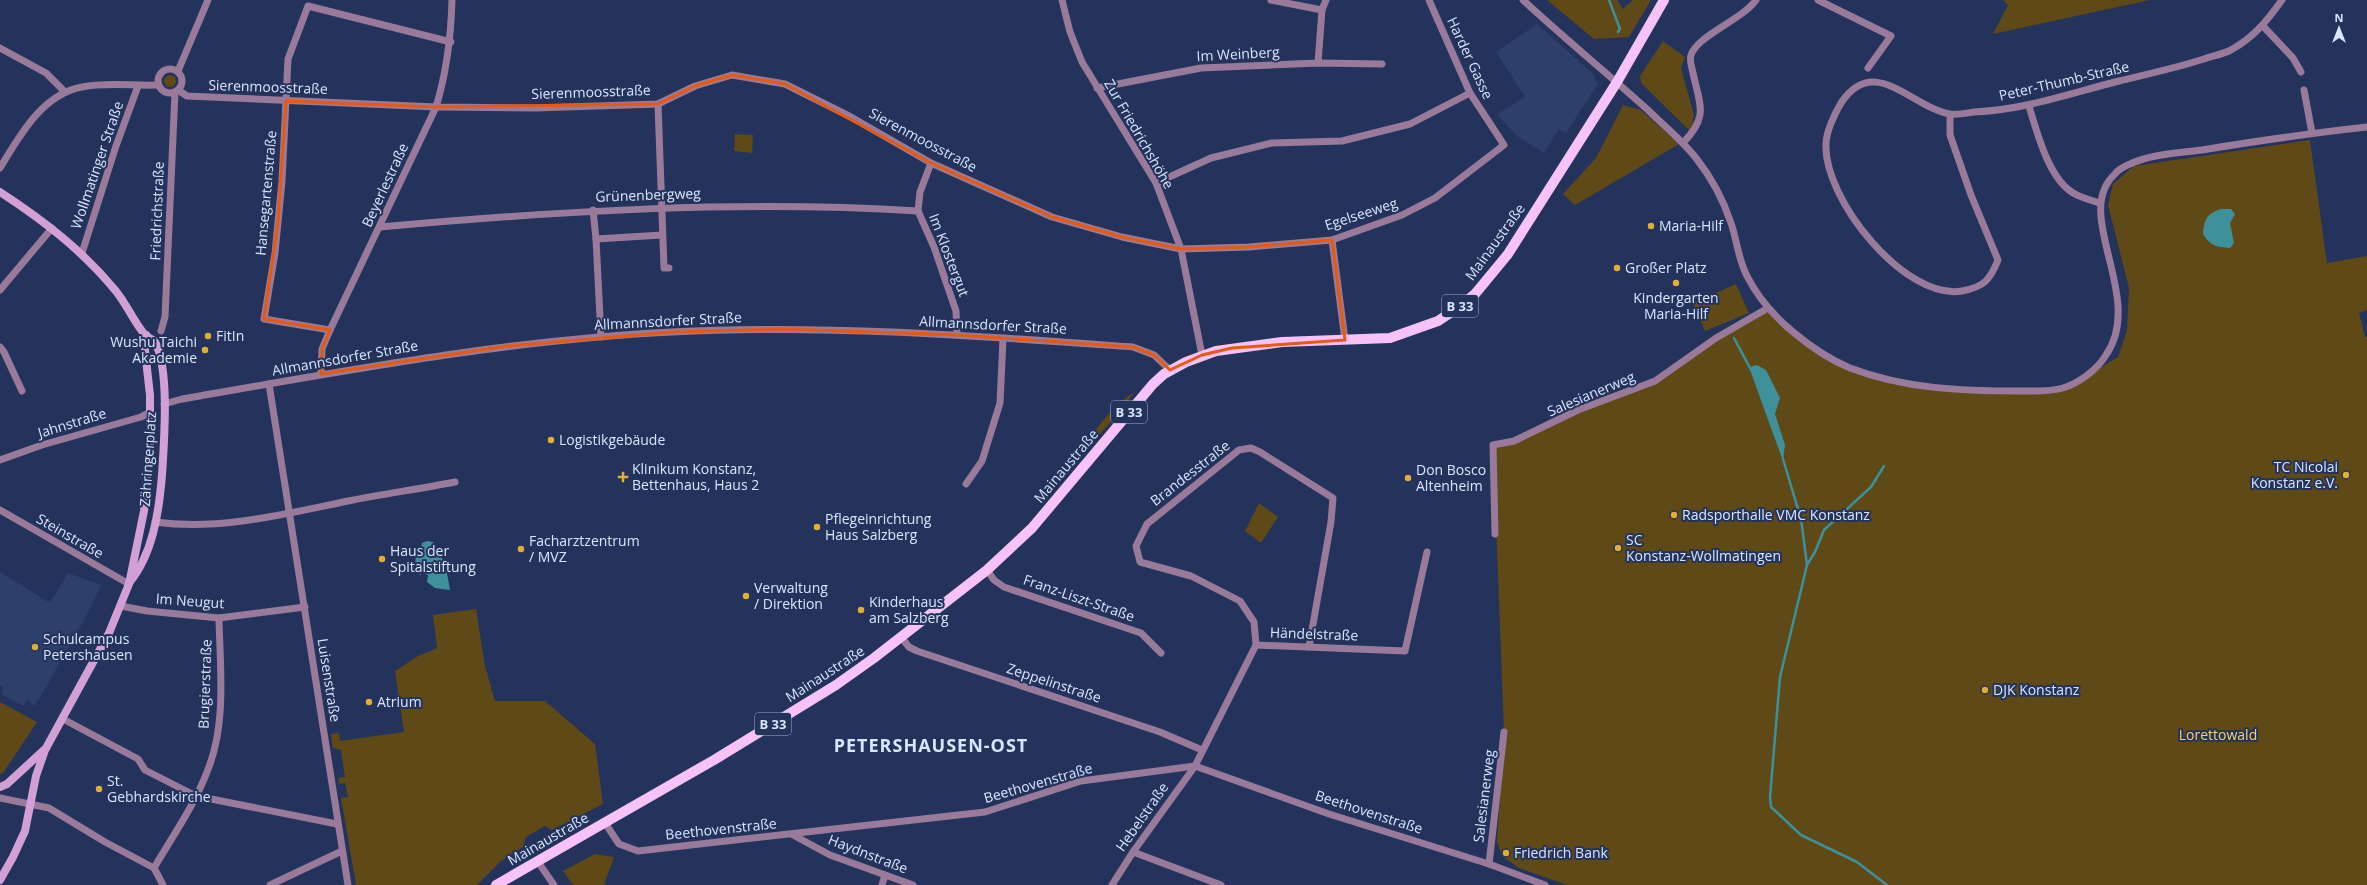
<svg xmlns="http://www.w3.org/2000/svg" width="2367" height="885" font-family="'Open Sans',sans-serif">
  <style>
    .built { fill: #2d406c }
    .green { fill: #5e4917 }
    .water { fill: #3e919b }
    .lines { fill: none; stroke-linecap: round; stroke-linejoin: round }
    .stream { stroke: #3e919b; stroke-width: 2.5 }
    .minor { stroke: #997a9a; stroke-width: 7 }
    .secondary { stroke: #d2a0d4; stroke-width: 8 }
    .primary { stroke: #f7c2f8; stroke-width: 10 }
    .marked { fill: none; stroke: #e8590c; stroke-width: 3; stroke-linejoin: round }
    .poi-dot { fill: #e1af34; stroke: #23335b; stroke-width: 1.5 }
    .labels { text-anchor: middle; stroke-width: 4; stroke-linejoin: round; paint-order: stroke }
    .shield { fill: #23335b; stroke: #a2b0cd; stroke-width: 1 }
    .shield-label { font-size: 13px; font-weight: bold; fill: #d9e5fe }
    .street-label { font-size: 14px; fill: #d9e5fe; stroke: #23335b }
    .poi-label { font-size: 14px; fill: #d9e5fe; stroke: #23335b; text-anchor: start }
    .park-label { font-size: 14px; fill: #fecf68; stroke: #23335b }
    .district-label { font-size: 18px; font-weight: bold; letter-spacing: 1px; fill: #d9e5fe; stroke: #23335b }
  </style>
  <rect width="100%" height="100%" fill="#23335b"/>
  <g class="built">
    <path d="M 1537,24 L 1593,74 L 1598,84 L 1566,133 L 1559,129 L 1544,153 L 1517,136 L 1497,114 L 1525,97 L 1496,52 Z"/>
    <path d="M 0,572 L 50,603 L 68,573 L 101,585 L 84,620 L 35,706 L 27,700 L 23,706 L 1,694 L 4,688 L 0,685 Z"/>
  </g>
  <g class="green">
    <path d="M 1547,0 L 1617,0 L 1623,9 L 1633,0 L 1651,0 L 1629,37 L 1594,39 Z"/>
    <path d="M 2003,0 L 2150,0 L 1993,34 L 2008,5 Z"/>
    <path d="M 1663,41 L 1685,57 L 1681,68 L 1694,115 L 1691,132 L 1641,83 L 1640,76 Z"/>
    <circle cx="170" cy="81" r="6"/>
    <path d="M 1623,105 L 1641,110 L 1679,144 L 1575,205 L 1563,194 L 1596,158 Z"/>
    <path d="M 735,134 L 753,135 L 752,153 L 734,151 Z"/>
    <path d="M 2310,140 L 2327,263 L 2367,256 L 2367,310 L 2359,313 L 2365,337 L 2367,337 L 2367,885 L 1567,885 L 1519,868 L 1502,856 L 1497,842 L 1504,732 L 1493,445 L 1529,434 L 1655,381 L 1768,308 L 1790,329 L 1850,367 L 1909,385 L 2040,392 L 2080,380 L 2118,357 L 2127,330 L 2129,288 L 2108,205 L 2113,184 L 2134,166 Z"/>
    <path d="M 1736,284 L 1749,313 L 1705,331 L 1693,303 Z"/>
    <path d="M 1135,392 L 1088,449 C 1086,434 1122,398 1135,392 Z"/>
    <path d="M 1259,503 L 1278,517 L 1261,543 L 1245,531 Z"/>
    <path d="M 476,609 L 485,666 L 495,701 L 545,701 L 595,744 L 603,804 L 552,830 L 545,826 L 526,837 L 523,847 L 501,861 L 477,885 L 356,885 L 341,798 L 348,797 L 345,783 L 339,784 L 338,778 L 345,777 L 341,750 L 333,748 L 331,734 L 339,733 L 340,741 L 404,732 L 395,671 L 418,656 L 437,648 L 433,615 Z"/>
    <path d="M 0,702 L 37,722 L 3,773 L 0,774 Z"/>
    <path d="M 595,854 L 614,857 L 604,885 L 573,885 L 563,871 Z"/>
  </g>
  <g class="water">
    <path d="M 2221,209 L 2231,209 L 2235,214 L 2230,223 L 2234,243 L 2230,248 C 2217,247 2210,246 2203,234 C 2204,220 2207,213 2221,209 Z"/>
    <path d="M 1757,365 L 1766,370 L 1780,398 L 1775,414 L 1785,445 L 1783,461 L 1749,367 Z"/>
    <path d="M 427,541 L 433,542 C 444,558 447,571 450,590 L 435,588 L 427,582 L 428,575 L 423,573 L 420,575 L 415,567 L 416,555 L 420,553 L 422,543 Z"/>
  </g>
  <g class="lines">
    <g class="stream">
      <path d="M 1609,0 L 1620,29 L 1618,32"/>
      <path d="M 1734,338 L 1751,370"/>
      <path d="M 1783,459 L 1801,519 L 1807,565"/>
      <path d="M 1884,466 L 1871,487 L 1824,530 L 1815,552 L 1807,565 L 1780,677 L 1770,797 L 1771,807 L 1801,835 L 1857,862 L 1887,885"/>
    </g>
    <g class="minor">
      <path d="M 1062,0 L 1070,32 L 1082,62 L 1156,183 L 1181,249 L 1202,355"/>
      <path d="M 1271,0 L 1322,10"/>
      <path d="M 1523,0 C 1564,38 1607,73 1648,110 C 1664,126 1682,140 1696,158 C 1711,177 1723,199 1731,223 C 1737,240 1738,259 1747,276 C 1758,298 1774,316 1793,332 C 1811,347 1828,359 1850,368 C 1905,389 1962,391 2020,391 C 2034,391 2049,392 2063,388 C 2079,383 2097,370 2106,355 C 2146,297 2071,214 2115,174 C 2118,170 2125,166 2130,164 C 2151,154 2180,153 2202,150 C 2257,141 2312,133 2367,127"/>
      <path d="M 1818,0 L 1891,36 L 1868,68"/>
      <path d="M 2263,26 L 2293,58 L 2301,72"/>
      <path d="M 0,48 L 46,73 L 64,91"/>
      <path d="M 1318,63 L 1322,10 L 1326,0"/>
      <circle cx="170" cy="81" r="12"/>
      <path d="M 178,71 L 208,0"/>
      <path d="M 1097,88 L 1201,68 L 1318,63 L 1382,64"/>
      <path d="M 178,90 L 187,96 L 436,107 L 535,108 L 628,105 L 658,104 L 695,86 L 732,75 L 785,84 L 851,117 L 931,163 L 1052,217 L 1122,237 L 1181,249 L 1249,247 L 1332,240 L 1402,215 L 1435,198 L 1504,145 L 1470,93 L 1429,0"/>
      <path d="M 2304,90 L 2312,133"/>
      <path d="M 658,104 L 664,268 L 669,268"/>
      <path d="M 2029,106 C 2037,132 2049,181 2075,194 C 2082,198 2091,200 2099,203"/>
      <path d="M 1950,114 L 1950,135 L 1971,195 L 1998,260 C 1990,280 1984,287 1962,291 C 1905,301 1823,198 1826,144 C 1826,132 1835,113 1841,103 C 1874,53 1911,107 1950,114 C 1957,115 1967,113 1974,112 C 2024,110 2071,93 2119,81 C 2148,74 2176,68 2204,59 C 2213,56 2223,54 2231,50 C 2254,37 2267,21 2282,0"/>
      <path d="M 1683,143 C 1709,116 1700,106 1693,73 C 1692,68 1689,60 1691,55 C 1698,35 1742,20 1756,0"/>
      <path d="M 931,163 L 920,192 L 918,211 L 934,247 L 956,311 L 957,335"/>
      <path d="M 0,168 C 19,137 42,94 82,87 C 106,82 133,86 158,85"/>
      <path d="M 1156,183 L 1211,158 L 1272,143 L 1342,141 L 1410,124 L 1470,93"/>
      <path d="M 593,210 L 596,239 L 662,235"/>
      <path d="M 380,227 C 559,211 738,200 918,211"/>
      <path d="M 596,239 L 601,337"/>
      <path d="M 1332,240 L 1345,340"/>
      <path d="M 82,253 L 116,146 L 138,86"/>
      <path d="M 0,290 L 52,228"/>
      <path d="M 330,330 L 264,319 L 275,253 L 282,181 L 288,59 L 308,6 L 451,42"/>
      <path d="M 161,331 L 165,317 L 175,92"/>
      <path d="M 0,347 L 4,352 L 22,391"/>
      <path d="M 321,374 L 322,349 L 330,330 L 436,107 C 447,71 451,37 452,0"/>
      <path d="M 269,384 L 348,885"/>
      <path d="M 164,404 L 182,399 C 344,371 506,340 672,332 C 825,324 980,336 1133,347 L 1154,355 L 1170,370"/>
      <path d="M 0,460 L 42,445 L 141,417 L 151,412"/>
      <path d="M 966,484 L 982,461 L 1000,403 L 1003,339"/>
      <path d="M 0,510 L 129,584"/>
      <path d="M 155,522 C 219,531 285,514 348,501 C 383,494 419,489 455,482"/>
      <path d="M 1495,534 L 1493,445 L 1514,441 L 1578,410 L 1655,381 L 1716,338 L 1768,308"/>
      <path d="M 987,570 L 994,580 L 1004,587 L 1141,633 L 1161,653"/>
      <path d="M 121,606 L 147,611 L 219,618 L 305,607"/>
      <path d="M 901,637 L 909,647 L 917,651 L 1160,732 L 1202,750"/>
      <path d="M 1256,645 L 1254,622 L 1240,601 L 1191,576 L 1140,562 L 1136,546 L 1147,524 L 1239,450 L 1251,448 L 1260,452 L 1333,498 L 1331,522 L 1309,647"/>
      <path d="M 1256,645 L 1405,651 L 1427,552"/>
      <path d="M 63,719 L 138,759 L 145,770 L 196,796 L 337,824"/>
      <path d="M 0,798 L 49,808 L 105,842 L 154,868"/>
      <path d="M 605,823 L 619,844 L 638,851 L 985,812 L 1081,781 L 1195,766 L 1329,814 L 1489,864 L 1545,885"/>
      <path d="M 793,835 L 830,855 L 913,885"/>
      <path d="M 1133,852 L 1221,885"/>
      <path d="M 538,862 L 554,885"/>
      <path d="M 1489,864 L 1504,732"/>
      <path d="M 154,868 C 172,837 194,806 207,772 C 227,724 220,669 219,618"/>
      <path d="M 154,868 L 163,885"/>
      <path d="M 270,885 L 342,851"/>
      <path d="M 882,885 L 885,875"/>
      <path d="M 1112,885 L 1133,852 L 1195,766 L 1256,645"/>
    </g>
    <g class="secondary">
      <path d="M 0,192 C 43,220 82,250 115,290 C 126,303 134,322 145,335 C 148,338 153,339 155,342 C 170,369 164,443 162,475 C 159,512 153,554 129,583"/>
      <path d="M 0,787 L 7,784 L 44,750"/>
      <path d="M 0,880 L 13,857 L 25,831 L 36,776 L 45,750 L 109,633 L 129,584 L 144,511 L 150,448 L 150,395 L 145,351 L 146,335"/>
    </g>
    <path class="primary" d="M 496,885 L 714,760 L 836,685 L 874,658 L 987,570 L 1032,528 L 1153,384 L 1164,374 L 1186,362 L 1216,351 L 1282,342 L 1390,338 L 1438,321 L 1459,307 L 1475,294 L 1508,254 L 1617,82 L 1664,0"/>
  </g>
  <path class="marked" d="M 732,75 L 785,84 L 931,163 L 1052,217 L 1122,237 L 1181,249 L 1249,247 L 1332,240 L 1345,340 L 1232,348 L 1202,355 L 1170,370 L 1154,355 L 1133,347 L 957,335 L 785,329 L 673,332 L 507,346 L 321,374 L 322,349 L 330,330 L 264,319 L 278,222 L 286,101 L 436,107 L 658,104 L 695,86 Z"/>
  <g class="poi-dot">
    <circle cx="1651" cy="226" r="4"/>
    <circle cx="1617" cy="268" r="4"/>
    <circle cx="1676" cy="283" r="4"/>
    <circle cx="208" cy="336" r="4"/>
    <circle cx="205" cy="350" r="4"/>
    <circle cx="551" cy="440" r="4"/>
    <circle cx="2346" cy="475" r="4"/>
    <path d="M621 471h4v4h4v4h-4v4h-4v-4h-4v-4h4z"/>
    <circle cx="1408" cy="478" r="4"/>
    <circle cx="1674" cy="515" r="4"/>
    <circle cx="817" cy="527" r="4"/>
    <circle cx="1618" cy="548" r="4"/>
    <circle cx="521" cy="549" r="4"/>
    <circle cx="382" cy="559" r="4"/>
    <circle cx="746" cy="596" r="4"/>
    <circle cx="861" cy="610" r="4"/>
    <circle cx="35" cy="647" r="4"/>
    <circle cx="1985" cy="690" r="4"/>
    <circle cx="369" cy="702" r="4"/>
    <circle cx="99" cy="789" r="4"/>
    <circle cx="1506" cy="853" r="4"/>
  </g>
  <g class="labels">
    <g class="shield">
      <rect x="1442" y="295" width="36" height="22" rx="3"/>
      <rect x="1111" y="401" width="36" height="22" rx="3"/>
      <rect x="755" y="713" width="36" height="22" rx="3"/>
    </g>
    <g class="shield-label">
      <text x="1460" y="311">B 33</text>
      <text x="1129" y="417">B 33</text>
      <text x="773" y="729">B 33</text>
    </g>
    <g class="street-label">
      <text transform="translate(1238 54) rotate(-3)" y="5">Im Weinberg</text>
      <text transform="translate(1470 58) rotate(65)" y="5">Harder Gasse</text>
      <text transform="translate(2064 81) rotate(-13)" y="5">Peter-Thumb-Straße</text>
      <text transform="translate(268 87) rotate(2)" y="5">Sierenmoosstraße</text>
      <text transform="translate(591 92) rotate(-2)" y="5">Sierenmoosstraße</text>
      <text transform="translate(1139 134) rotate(60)" y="5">Zur Friedrichshöhe</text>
      <text transform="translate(923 140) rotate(28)" y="5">Sierenmoosstraße</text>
      <text transform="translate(97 165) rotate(-71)" y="5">Wollmatinger Straße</text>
      <text transform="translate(385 185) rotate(-65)" y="5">Beyerlestraße</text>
      <text transform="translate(266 193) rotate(-85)" y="5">Hansegartenstraße</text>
      <text transform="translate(648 195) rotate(-2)" y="5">Grünenbergweg</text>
      <text transform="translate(157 211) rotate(-88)" y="5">Friedrichstraße</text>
      <text transform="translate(1361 214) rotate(-18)" y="5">Egelseeweg</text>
      <text transform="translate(1495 242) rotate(-54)" y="5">Mainaustraße</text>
      <text transform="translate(949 255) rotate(69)" y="5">Im Klostergut</text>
      <text transform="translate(668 321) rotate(-3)" y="5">Allmannsdorfer Straße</text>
      <text transform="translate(993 325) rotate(3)" y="5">Allmannsdorfer Straße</text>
      <text transform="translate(345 358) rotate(-10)" y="5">Allmannsdorfer Straße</text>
      <text transform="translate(1591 394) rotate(-23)" y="5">Salesianerweg</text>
      <text transform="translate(72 423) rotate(-17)" y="5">Jahnstraße</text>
      <text transform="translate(148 459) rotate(-86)" y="5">Zähringerplatz</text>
      <text transform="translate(1066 466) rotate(-50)" y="5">Mainaustraße</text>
      <text transform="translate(1190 473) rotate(-38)" y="5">Brandesstraße</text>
      <text transform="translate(70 536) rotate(30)" y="5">Steinstraße</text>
      <text transform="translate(1079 598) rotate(19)" y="5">Franz-Liszt-Straße</text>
      <text transform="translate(190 601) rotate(4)" y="5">Im Neugut</text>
      <text transform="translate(1314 634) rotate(2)" y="5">Händelstraße</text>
      <text transform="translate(825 674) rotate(-33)" y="5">Mainaustraße</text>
      <text transform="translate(329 680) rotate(81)" y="5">Luisenstraße</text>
      <text transform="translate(1054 683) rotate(18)" y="5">Zeppelinstraße</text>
      <text transform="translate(205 684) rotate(-88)" y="5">Brugierstraße</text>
      <text transform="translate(1038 783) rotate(-16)" y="5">Beethovenstraße</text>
      <text transform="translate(1484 796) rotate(-83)" y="5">Salesianerweg</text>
      <text transform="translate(1369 812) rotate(18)" y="5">Beethovenstraße</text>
      <text transform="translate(1142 817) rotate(-55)" y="5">Hebelstraße</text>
      <text transform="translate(721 829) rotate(-6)" y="5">Beethovenstraße</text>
      <text transform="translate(548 839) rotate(-30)" y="5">Mainaustraße</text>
      <text transform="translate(868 854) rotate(21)" y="5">Haydnstraße</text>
    </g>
    <g class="poi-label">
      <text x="1659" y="231">Maria-Hilf</text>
      <text x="1625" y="273">Großer Platz</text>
      <text x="1676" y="303" text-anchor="middle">Kindergarten<tspan x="1676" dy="16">Maria-Hilf</tspan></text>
      <text x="216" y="341">FitIn</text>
      <text x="197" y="347" text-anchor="end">Wushu Taichi<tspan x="197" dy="16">Akademie</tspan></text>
      <text x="559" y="445">Logistikgebäude</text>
      <text x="2338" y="472" text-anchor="end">TC Nicolai<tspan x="2338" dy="16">Konstanz e.V.</tspan></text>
      <text x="632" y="474">Klinikum Konstanz,<tspan x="632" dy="16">Bettenhaus, Haus 2</tspan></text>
      <text x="1416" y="475">Don Bosco<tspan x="1416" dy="16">Altenheim</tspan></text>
      <text x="1682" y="520">Radsporthalle VMC Konstanz</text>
      <text x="825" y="524">Pflegeinrichtung<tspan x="825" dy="16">Haus Salzberg</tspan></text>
      <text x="1626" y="545">SC<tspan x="1626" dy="16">Konstanz-Wollmatingen</tspan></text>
      <text x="529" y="546">Facharztzentrum<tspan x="529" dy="16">/ MVZ</tspan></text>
      <text x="390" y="556">Haus der<tspan x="390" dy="16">Spitalstiftung</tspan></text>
      <text x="754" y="593">Verwaltung<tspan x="754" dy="16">/ Direktion</tspan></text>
      <text x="869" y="607">Kinderhaus<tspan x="869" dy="16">am Salzberg</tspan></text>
      <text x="43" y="644">Schulcampus<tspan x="43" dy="16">Petershausen</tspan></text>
      <text x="1993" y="695">DJK Konstanz</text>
      <text x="377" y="707">Atrium</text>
      <text x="107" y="786">St.<tspan x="107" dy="16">Gebhardskirche</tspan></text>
      <text x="1514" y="858">Friedrich Bank</text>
    </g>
    <g class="park-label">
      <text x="2218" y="740">Lorettowald</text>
    </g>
    <g class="district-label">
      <text x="931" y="752">PETERSHAUSEN-OST</text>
    </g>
  </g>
  <g transform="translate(2339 28)" stroke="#23335b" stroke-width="3" paint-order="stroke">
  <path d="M0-3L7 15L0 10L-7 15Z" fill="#d9e5fe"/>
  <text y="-6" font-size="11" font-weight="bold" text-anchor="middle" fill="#d9e5fe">N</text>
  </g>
</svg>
